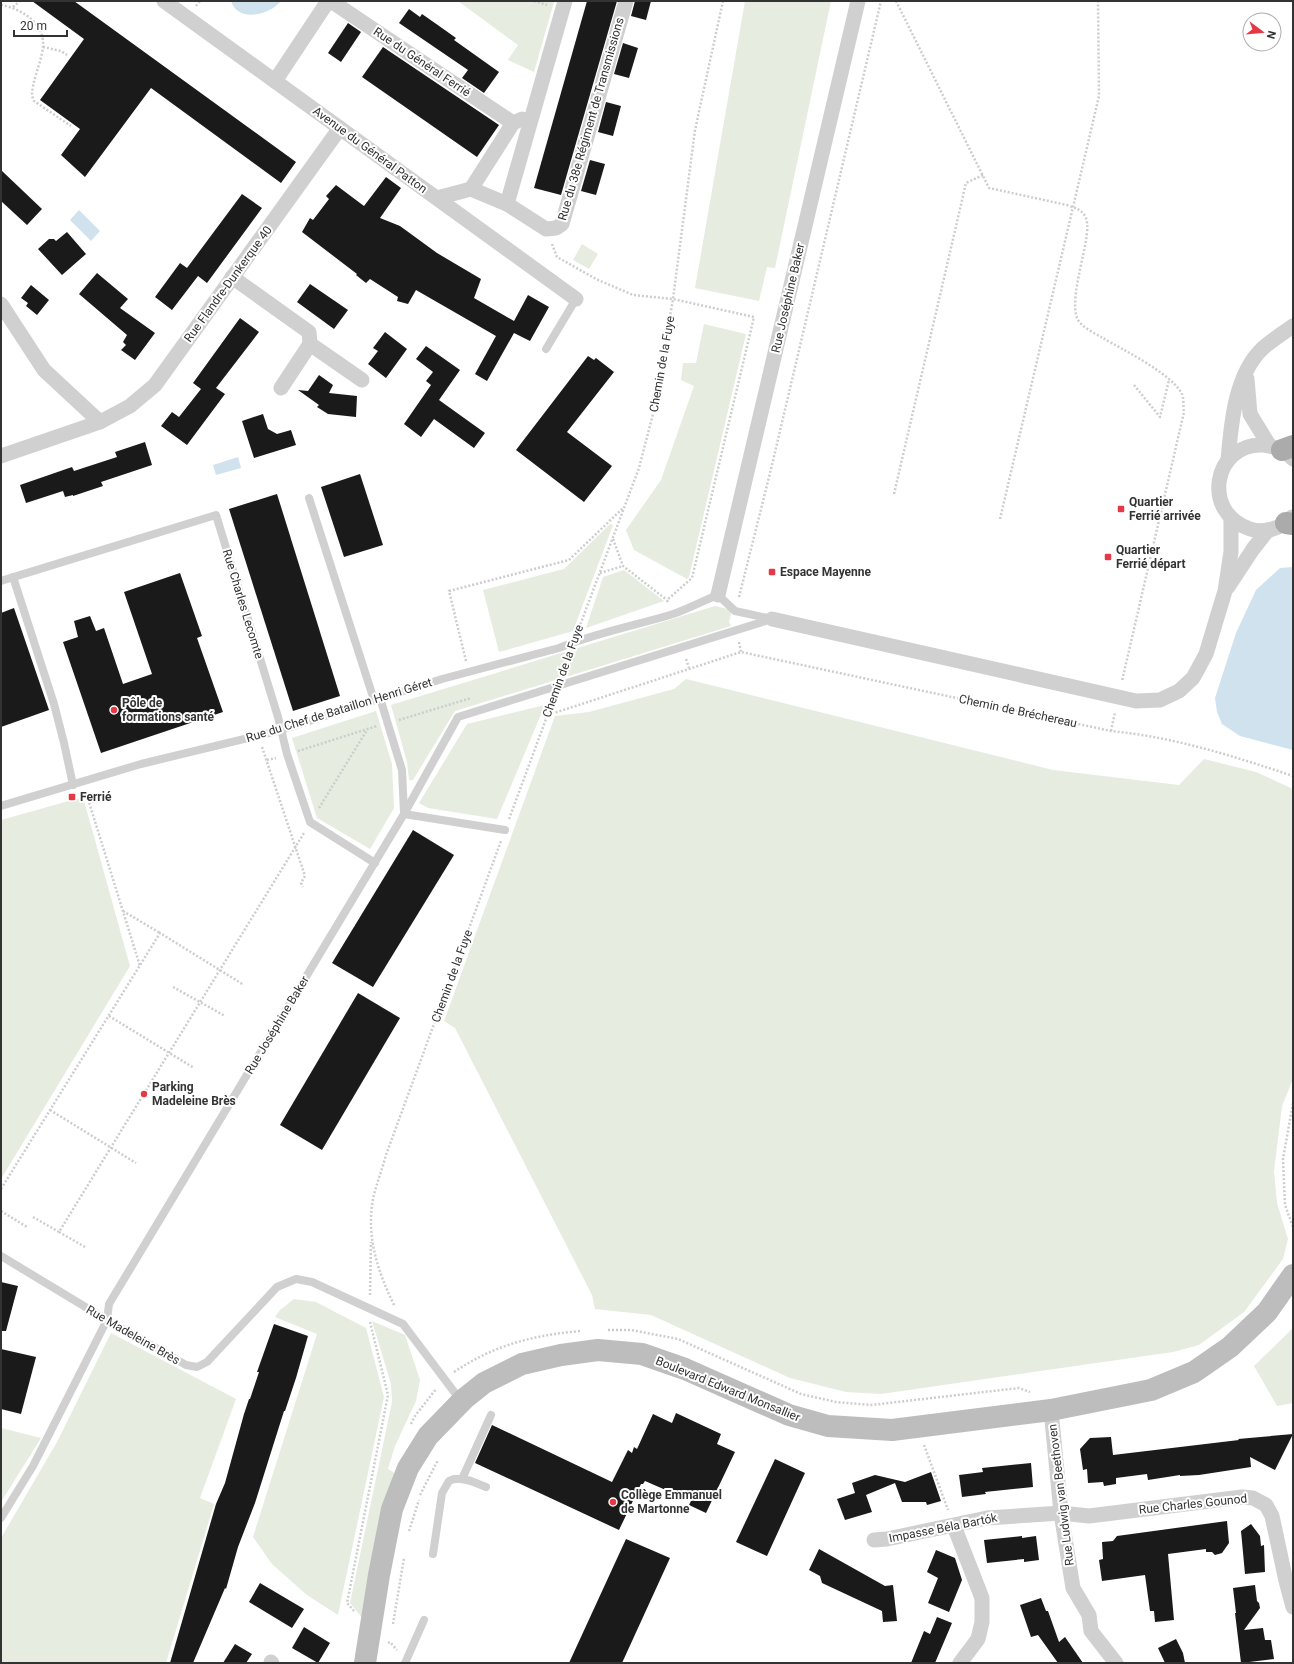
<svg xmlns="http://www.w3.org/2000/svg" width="1294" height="1664" font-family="Roboto,sans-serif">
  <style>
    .green { fill: #e6ecdf }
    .water { fill: #cfe2ee }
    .building { fill: #1a1a1a }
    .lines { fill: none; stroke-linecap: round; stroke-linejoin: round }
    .path { stroke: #cdcdcd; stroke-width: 2.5; stroke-dasharray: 2 2; stroke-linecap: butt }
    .lane { stroke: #d0d0d0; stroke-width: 8 }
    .street { stroke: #d0d0d0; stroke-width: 15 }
    .secondary { stroke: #bdbdbd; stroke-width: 22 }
    .primary { stroke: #ababab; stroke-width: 22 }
    .poi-dot { fill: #e63946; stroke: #fff; stroke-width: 1.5 }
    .labels { text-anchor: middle; stroke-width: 4; stroke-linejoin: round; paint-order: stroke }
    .street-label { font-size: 12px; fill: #333; stroke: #fff }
    .poi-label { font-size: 12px; font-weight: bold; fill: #333; stroke: #fff; text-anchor: start }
  </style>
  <rect width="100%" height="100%" fill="#fff"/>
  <g class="green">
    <path d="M 458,1 L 554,2 L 534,72 L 508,60 L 518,45 Z"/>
    <path d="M 745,1 L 831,1 L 775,268 L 767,267 L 759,301 L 695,288 Z"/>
    <path d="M 582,244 L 598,254 L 589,269 L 573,260 Z"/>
    <path d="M 704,324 L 746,334 L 689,577 L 687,579 L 634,550 L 626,530 L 661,480 L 694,386 L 681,380 L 683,363 L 696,363 Z"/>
    <path d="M 610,524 L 613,525 L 573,631 L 499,652 L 483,590 L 564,569 Z"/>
    <path d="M 624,570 L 664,601 L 586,628 L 603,577 Z"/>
    <path d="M 715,606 L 732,610 L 729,622 L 731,626 L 455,711 L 413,780 L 409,780 L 407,762 L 391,705 Z"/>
    <path d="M 686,679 L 1053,770 L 1179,785 L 1204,759 L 1256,772 L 1293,789 L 1293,1079 L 1282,1106 L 1274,1171 L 1277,1203 L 1288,1239 L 1283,1259 L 1244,1312 L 1199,1345 L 1173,1352 L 881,1394 L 846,1392 L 790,1378 L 651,1315 L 595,1309 L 592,1295 L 455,1028 L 444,1021 L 555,716 L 589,712 L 674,689 Z"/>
    <path d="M 545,705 L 497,819 L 428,808 L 419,803 L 467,724 Z"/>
    <path d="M 376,711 L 392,764 L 394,808 L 370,849 L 317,818 L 292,738 Z"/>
    <path d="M 83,797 L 130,966 L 1,1179 L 1,820 Z"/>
    <path d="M 294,1299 L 316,1302 L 366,1328 L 384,1397 L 338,1615 L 307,1595 L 272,1564 L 253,1537 L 317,1334 L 275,1317 L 280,1310 Z"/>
    <path d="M 372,1321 L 405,1335 L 420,1380 L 416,1401 L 395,1446 L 388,1469 L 396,1474 L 364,1620 L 350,1603 L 392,1402 L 391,1384 Z"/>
    <path d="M 1293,1328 L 1293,1403 L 1277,1406 L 1254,1366 Z"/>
    <path d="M 111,1333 L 236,1399 L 200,1498 L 214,1504 L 166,1663 L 1,1663 L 1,1538 L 57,1442 Z"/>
    <path d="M 1,1428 L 41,1438 L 1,1502 Z"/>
  </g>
  <g class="water">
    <path d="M 231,1 L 281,1 C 270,15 238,23 231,1 Z"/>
    <path d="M 79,210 L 100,231 L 91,241 L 70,220 Z"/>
    <path d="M 238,457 L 241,468 L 216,475 L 213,465 Z"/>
    <path d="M 1293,567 L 1293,750 L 1240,736 L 1222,724 L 1217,712 L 1215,698 L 1236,633 L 1256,590 L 1280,568 Z"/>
  </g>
  <g class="building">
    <path d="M 32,1 L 74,1 L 296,162 L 281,183 L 151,88 L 85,177 L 61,155 L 80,129 L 40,100 L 84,39 Z"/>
    <path d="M 587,1 L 617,1 L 561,195 L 534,188 Z"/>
    <path d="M 635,1 L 651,1 L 646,20 L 631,16 Z"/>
    <path d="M 409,9 L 420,17 L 422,14 L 442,28 L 456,38 L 454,40 L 499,72 L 484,93 L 462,78 L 468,70 L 399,23 Z"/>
    <path d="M 348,23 L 361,32 L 341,62 L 328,53 Z"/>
    <path d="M 623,43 L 638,48 L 629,78 L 614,74 Z"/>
    <path d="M 383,47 L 499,125 L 477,157 L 362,77 Z"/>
    <path d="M 606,102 L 621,106 L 613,136 L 598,132 Z"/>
    <path d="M 590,160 L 605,164 L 596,195 L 581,191 Z"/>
    <path d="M 1,170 L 42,209 L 27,225 L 1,201 Z"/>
    <path d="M 386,177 L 401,188 L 380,218 L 400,226 L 437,253 L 481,279 L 474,298 L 514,321 L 528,295 L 549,307 L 530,341 L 514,333 L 487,381 L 475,374 L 496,336 L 416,290 L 408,304 L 397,301 L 398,297 L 370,279 L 366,283 L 356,275 L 357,274 L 302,232 L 310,218 L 313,220 L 329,199 L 326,196 L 336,185 L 364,206 Z"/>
    <path d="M 242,194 L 262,208 L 207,283 L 198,276 L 172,310 L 155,297 L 180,263 L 187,268 Z"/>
    <path d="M 67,232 L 86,254 L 62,275 L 38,249 L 49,239 L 54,239 L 56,241 Z"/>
    <path d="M 97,273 L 128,299 L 120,308 L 155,333 L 135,360 L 121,350 L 126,345 L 123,342 L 127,335 L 79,294 Z"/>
    <path d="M 310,284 L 348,310 L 334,329 L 297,302 Z"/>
    <path d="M 31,285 L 49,300 L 37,315 L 26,306 L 28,303 L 21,298 Z"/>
    <path d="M 240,318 L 259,332 L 216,388 L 225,394 L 187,445 L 161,426 L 172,412 L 179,417 L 201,389 L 193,383 Z"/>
    <path d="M 385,332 L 407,349 L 386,378 L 368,364 L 378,351 L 373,348 Z"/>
    <path d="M 426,346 L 460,370 L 439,400 L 485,433 L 474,448 L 434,419 L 421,437 L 404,424 L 431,385 L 426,381 L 433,372 L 416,359 Z"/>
    <path d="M 588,356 L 594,360 L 596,358 L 614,372 L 567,432 L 612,466 L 584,502 L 516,450 Z"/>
    <path d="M 319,375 L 333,385 L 329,393 L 357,396 L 356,417 L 328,414 L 317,407 L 319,405 L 298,390 L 308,391 Z"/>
    <path d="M 263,414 L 268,429 L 277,434 L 291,430 L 296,445 L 254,458 L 242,421 Z"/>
    <path d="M 145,442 L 152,465 L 101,482 L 103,486 L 73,496 L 73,495 L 65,497 L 63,491 L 26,503 L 20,485 L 72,467 L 74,471 L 117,457 L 115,452 Z"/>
    <path d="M 360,474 L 383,545 L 344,557 L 321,487 Z"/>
    <path d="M 277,494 L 340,696 L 293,711 L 229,509 Z"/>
    <path d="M 180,573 L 202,636 L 197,638 L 223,712 L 101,753 L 63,642 L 78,637 L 74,621 L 90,616 L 96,631 L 104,628 L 123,684 L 152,674 L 124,592 Z"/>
    <path d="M 14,608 L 49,710 L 1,727 L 1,613 Z"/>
    <path d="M 413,830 L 454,855 L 373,987 L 332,963 Z"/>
    <path d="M 358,993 L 400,1018 L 322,1150 L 280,1125 Z"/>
    <path d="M 1,1282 L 18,1286 L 6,1331 L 1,1331 Z"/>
    <path d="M 274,1324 L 308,1336 L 296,1378 L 285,1411 L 284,1411 L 255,1503 L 238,1547 L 226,1589 L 225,1588 L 193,1663 L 170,1663 L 216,1504 L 225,1483 L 244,1414 L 249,1399 L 250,1399 L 259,1372 L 257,1372 Z"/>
    <path d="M 1,1349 L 36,1357 L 21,1414 L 1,1409 Z"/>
    <path d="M 676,1413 L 721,1434 L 717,1444 L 735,1452 L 706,1513 L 689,1505 L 691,1501 L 645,1481 L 643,1484 L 641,1484 L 619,1530 L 475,1463 L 492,1425 L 612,1482 L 628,1450 L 632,1453 L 634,1447 L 637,1449 L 653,1414 L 672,1423 Z"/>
    <path d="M 1293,1434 L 1275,1470 L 1250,1457 L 1251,1467 L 1199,1475 L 1180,1476 L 1180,1475 L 1148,1480 L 1147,1474 L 1116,1478 L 1116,1484 L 1104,1486 L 1103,1482 L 1088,1483 L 1087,1469 L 1083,1470 L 1080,1449 L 1090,1438 L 1111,1437 L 1113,1455 L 1239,1440 L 1238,1439 Z"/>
    <path d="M 775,1459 L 805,1473 L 767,1556 L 736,1542 Z"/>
    <path d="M 1031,1463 L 1033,1487 L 985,1492 L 986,1494 L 962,1497 L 959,1475 L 983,1472 L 982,1468 Z"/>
    <path d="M 931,1472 L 941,1501 L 927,1505 L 926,1502 L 902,1502 L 895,1483 L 866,1495 L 872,1512 L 845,1520 L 837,1499 L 855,1493 L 852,1483 L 875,1475 L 905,1482 Z"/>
    <path d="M 1227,1521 L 1229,1543 L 1222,1553 L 1215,1555 L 1212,1552 L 1206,1552 L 1206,1549 L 1168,1554 L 1174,1620 L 1155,1622 L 1154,1611 L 1150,1611 L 1145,1575 L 1102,1581 L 1099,1560 L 1103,1559 L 1102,1542 L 1113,1541 L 1117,1536 Z"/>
    <path d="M 1251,1524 L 1260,1536 L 1261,1546 L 1264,1545 L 1265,1572 L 1245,1574 L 1241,1531 Z"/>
    <path d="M 1022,1536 L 1022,1538 L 1036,1536 L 1039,1560 L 1024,1562 L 1024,1559 L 987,1563 L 984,1540 Z"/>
    <path d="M 626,1539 L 670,1558 L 622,1663 L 569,1663 Z"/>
    <path d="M 819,1549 L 885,1586 L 893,1585 L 897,1621 L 883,1622 L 882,1611 L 822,1583 L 820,1576 L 809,1570 Z"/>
    <path d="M 936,1550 L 955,1558 L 962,1580 L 949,1612 L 928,1603 L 938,1578 L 927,1572 Z"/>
    <path d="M 260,1583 L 304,1609 L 292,1628 L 249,1602 Z"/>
    <path d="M 1255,1585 L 1257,1601 L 1259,1603 L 1260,1608 L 1244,1630 L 1263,1628 L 1265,1640 L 1271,1640 L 1274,1659 L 1241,1663 L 1235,1613 L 1236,1613 L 1233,1588 Z"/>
    <path d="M 1041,1598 L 1046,1611 L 1048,1611 L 1059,1642 L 1065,1637 L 1083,1663 L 1058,1663 L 1038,1635 L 1031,1637 L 1020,1605 Z"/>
    <path d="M 937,1617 L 952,1623 L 935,1663 L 911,1663 L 924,1631 L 930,1634 Z"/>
    <path d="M 304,1627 L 330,1643 L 318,1663 L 292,1648 Z"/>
    <path d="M 1176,1639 L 1183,1653 L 1185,1663 L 1165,1663 L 1158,1648 Z"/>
    <path d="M 235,1644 L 252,1654 L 246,1663 L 223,1663 Z"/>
  </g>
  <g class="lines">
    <g class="path">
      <path d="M 534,1 L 547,5"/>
      <path d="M 896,1 L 989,188 L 1067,205 C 1075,208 1081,209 1085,216 C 1095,232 1068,292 1077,318 C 1081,327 1094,333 1103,338 C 1123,350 1171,373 1182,394 C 1184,398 1183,406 1184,412 L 1122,681"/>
      <path d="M 1,5 C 22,9 45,23 43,47 C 41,64 32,80 32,96 L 34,101 L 71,126"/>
      <path d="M 196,6 L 200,1"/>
      <path d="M 13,7 L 20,1"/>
      <path d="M 43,47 L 61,51 L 67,55"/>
      <path d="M 552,244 L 557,257 L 596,279 L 633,295 L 673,299 L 754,317 L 692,578 L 667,600 L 668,603"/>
      <path d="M 1134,385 L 1160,417 L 1169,380"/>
      <path d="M 894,494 L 966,183 L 983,175"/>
      <path d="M 1000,519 L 1099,96 L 1098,1"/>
      <path d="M 613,539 L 623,566 L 667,600"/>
      <path d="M 600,573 L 623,566"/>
      <path d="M 739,597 L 772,465 L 881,1"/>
      <path d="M 579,628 L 639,468 L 653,414 L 673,299 L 695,130 L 723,1"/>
      <path d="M 739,642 L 741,652"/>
      <path d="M 686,659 L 689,668"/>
      <path d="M 466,661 L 449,591 L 569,560 L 623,508"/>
      <path d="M 563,671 L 568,659"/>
      <path d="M 548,715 L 741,652 L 1111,731 C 1174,737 1233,756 1293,776"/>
      <path d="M 399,720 L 471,698"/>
      <path d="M 1111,731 L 1115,712"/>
      <path d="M 262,747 L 305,876 L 301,883 L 303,887"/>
      <path d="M 298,751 L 377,726"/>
      <path d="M 267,760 L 276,758"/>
      <path d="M 88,799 L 140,966"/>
      <path d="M 319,808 L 367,730"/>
      <path d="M 509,819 L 553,700"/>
      <path d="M 123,911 L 160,933"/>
      <path d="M 173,987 L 225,1016"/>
      <path d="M 109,1016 L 194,1068"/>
      <path d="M 1293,1103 L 1283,1159 L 1285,1205 L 1293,1227"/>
      <path d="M 50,1110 L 136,1163"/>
      <path d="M 1,1189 L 160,933 L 244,985"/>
      <path d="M 1,1211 L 27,1227"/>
      <path d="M 33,1217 L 59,1232"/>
      <path d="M 85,1247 L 59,1232 L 304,833"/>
      <path d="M 370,1295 L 371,1242"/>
      <path d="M 394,1305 C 378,1272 366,1237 373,1199 C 376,1185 382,1170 386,1155 L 501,841"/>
      <path d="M 608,1330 L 631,1330 L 678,1339 L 801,1394 L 836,1402 L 871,1405 L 1019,1388 L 1030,1392"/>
      <path d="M 454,1372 C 494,1345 534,1335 581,1331"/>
      <path d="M 411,1424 L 415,1416 L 436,1389"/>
      <path d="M 924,1445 L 948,1510"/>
      <path d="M 420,1495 L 438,1460"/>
      <path d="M 409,1531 L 419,1500"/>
      <path d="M 354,1611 L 347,1603 L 388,1395 L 370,1322"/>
      <path d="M 393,1624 L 404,1558"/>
      <path d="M 388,1643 L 390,1642 L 397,1650"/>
    </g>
    <g class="lane">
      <path d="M 546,349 L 576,299"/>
      <path d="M 309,498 L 374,700"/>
      <path d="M 13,577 L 54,704 L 64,743 L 73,785"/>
      <path d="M 1,581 L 216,515 L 278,717 L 287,754 L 310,822 L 375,863"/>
      <path d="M 380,698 L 402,770 L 404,813"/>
      <path d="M 1,806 L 141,764 L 281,730 L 442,679 L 559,648 C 595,633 633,626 670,615 C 686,610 702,601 718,595 L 735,611 L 772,619"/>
      <path d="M 404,814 L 505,830"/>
      <path d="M 1,1256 L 107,1320 L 186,1365 L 197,1367 L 207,1362 L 277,1287 L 296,1279 L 312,1282 L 403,1324 L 461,1401"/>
      <path d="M 462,1479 L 491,1415"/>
      <path d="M 1,1518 L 33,1466 L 107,1320 L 109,1304 L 404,814 L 458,717 L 772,619"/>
      <path d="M 433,1554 L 442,1493 L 449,1481 L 454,1479 L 462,1479 L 471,1481 L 486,1487"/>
      <path d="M 405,1663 L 424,1620"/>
    </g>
    <g class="street">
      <path d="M 164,1 L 576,299"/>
      <path d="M 331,1 L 513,123"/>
      <path d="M 275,81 L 328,1"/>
      <path d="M 471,189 L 513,123 L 522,119"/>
      <path d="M 437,198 L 471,189 L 507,204 L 546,229 L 556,228 L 562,224 L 626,1"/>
      <path d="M 507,204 L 565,1"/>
      <path d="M 232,277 L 309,332 L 310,344 L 281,388"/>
      <path d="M 1,304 L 44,370 L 100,422"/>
      <path d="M 310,344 L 362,380"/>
      <path d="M 1247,379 L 1250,414 L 1269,445"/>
      <path d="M 1,456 L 100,422 L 130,406 L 155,385 L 340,128"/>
      <path d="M 1228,460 C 1231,424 1235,374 1263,348 C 1272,340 1283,333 1293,326"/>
      <path d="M 1292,517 C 1281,528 1265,534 1250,529 C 1201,513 1213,443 1263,445 C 1275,446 1285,451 1293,459"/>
      <path d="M 1228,587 L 1253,549 L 1268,530"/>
      <path d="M 718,595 L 858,1"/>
      <path d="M 772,619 L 1136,701 L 1160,700 L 1179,691 L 1193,678 L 1206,654 L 1225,591 L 1231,552 L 1231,518"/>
      <path d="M 1051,1410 L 1061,1513 L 1073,1588 L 1089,1615 L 1091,1631 L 1116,1663"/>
      <path d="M 954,1526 L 982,1598 L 982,1622 L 978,1639 L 960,1663"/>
      <path d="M 874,1540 L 887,1539 L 987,1518 L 1061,1513 L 1089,1516 L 1242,1497 L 1253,1498 L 1266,1505 L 1272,1516 L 1286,1581 L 1293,1607"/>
      <path d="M 271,1662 L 272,1663"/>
    </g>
    <path class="secondary" d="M 365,1663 L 379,1575 L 392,1509 L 408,1468 L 428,1436 L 464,1399 L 484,1383 L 522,1364 L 561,1355 L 598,1350 L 642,1354 L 685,1369 L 789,1415 L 828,1426 L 892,1430 L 1051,1410 L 1151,1390 L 1194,1372 L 1230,1347 L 1267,1312 L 1293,1275"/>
    <g class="primary">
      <path d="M 1282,450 L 1293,446"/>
      <path d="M 1286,523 L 1293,524"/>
    </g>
  </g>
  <g class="poi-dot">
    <rect x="1117" y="505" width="8" height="8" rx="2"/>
    <rect x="1104" y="553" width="8" height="8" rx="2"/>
    <rect x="768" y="568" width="8" height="8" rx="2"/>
    <circle cx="114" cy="710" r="4"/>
    <rect x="68" y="793" width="8" height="8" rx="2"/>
    <circle cx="144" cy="1094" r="4"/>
    <circle cx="613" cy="1502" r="4"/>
  </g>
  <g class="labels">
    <g class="street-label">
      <text transform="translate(422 62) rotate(34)" y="4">Rue du Général Ferrié</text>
      <text transform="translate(591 119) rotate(-74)" y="4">Rue du 38e Régiment de Transmissions</text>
      <text transform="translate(370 150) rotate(36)" y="4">Avenue du Général Patton</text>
      <text transform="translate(228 284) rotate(-54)" y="4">Rue Flandre-Dunkerque 40</text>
      <text transform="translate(788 298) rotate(-77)" y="4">Rue Joséphine Baker</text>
      <text transform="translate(662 364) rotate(-80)" y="4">Chemin de la Fuye</text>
      <text transform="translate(243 604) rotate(73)" y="4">Rue Charles Lecomte</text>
      <text transform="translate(563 671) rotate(-70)" y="4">Chemin de la Fuye</text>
      <text transform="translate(339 710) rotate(-17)" y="4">Rue du Chef de Bataillon Henri Géret</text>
      <text transform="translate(1018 711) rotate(12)" y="4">Chemin de Bréchereau</text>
      <text transform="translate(452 976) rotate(-70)" y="4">Chemin de la Fuye</text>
      <text transform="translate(277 1025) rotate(-59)" y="4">Rue Joséphine Baker</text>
      <text transform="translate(133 1335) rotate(30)" y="4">Rue Madeleine Brès</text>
      <text transform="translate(728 1389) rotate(22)" y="4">Boulevard Edward Monsallier</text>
      <text transform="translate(1061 1495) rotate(-97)" y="4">Rue Ludwig van Beethoven</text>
      <text transform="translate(1193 1504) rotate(-6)" y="4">Rue Charles Gounod</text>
      <text transform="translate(943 1528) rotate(-11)" y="4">Impasse Béla Bartók</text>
    </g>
    <g class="poi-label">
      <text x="1129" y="506">Quartier<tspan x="1129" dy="14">Ferrié arrivée</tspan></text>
      <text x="1116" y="554">Quartier<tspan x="1116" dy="14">Ferrié départ</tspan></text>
      <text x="780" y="576">Espace Mayenne</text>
      <text x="122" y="707">Pôle de<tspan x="122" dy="14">formations santé</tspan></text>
      <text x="80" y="801">Ferrié</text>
      <text x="152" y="1091">Parking<tspan x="152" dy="14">Madeleine Brès</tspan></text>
      <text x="621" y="1499">Collège Emmanuel<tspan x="621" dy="14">de Martonne</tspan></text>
    </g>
  </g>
  <rect width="1294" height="1664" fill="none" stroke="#333333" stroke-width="4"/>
  <g transform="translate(1262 32) rotate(106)"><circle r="19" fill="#ffffff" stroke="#adadad"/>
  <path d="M0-3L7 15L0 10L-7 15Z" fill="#e63946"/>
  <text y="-6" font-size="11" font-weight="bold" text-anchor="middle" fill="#333333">N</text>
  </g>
  <path d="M14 30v6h53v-6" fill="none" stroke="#333333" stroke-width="2"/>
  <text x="20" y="30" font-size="12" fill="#333333" stroke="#ffffff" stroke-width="3" paint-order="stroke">20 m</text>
</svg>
